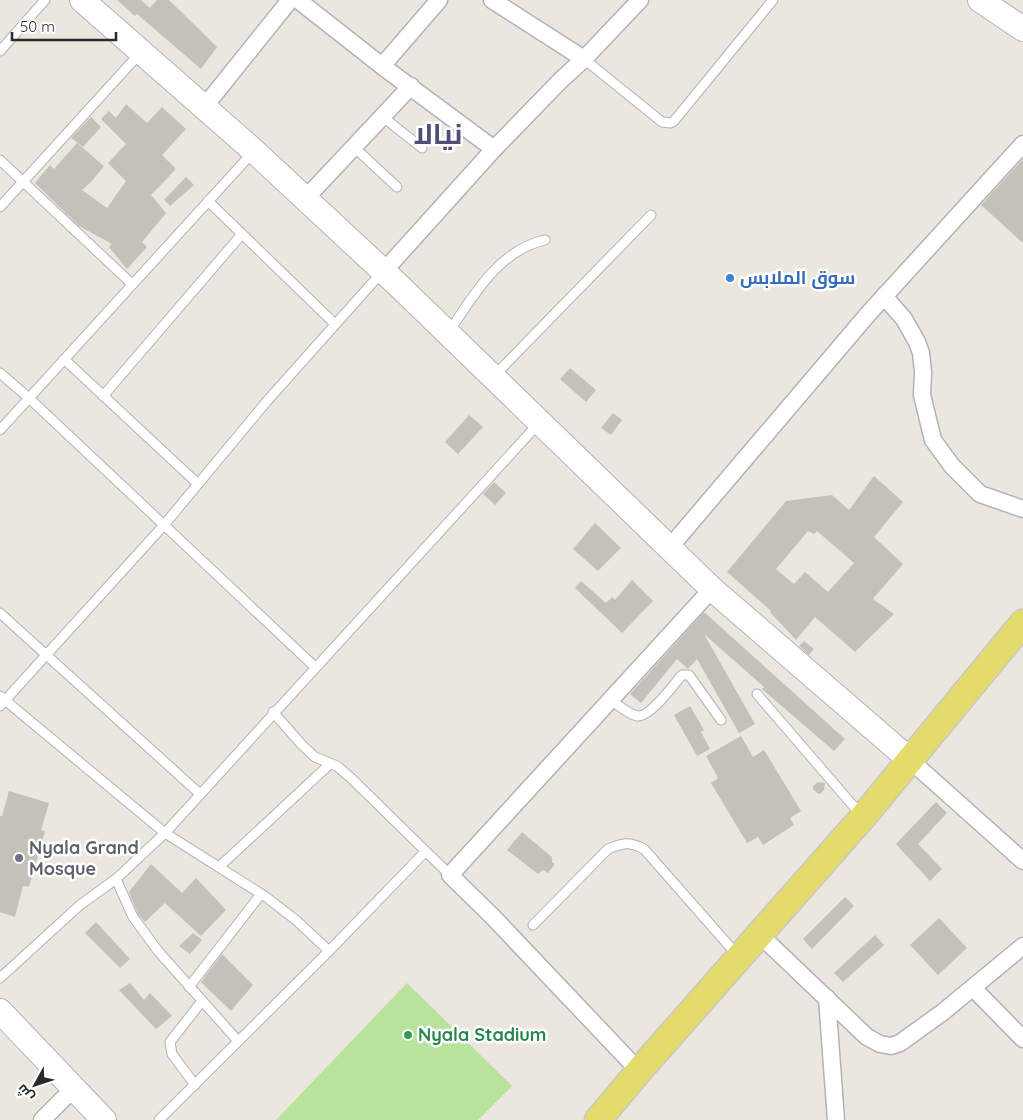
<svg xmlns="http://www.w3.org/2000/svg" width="1023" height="1120" font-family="Quicksand,Cairo,sans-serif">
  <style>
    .pitch { fill: #b9e29d }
    .building { fill: #c4c1b9; fill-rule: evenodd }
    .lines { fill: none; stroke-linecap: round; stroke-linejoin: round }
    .lane-casing { stroke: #b1b2bd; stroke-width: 11 }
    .street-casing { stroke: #b1b2bd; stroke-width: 19 }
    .secondary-casing { stroke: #b1b2bd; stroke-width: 26 }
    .primary-casing { stroke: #c8c8c8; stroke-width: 29 }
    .lane { stroke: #fff; stroke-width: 9 }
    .street { stroke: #fff; stroke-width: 16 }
    .secondary { stroke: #fff; stroke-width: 24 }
    .primary { stroke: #e3db6b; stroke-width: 26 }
    .shop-dot { fill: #3f7fe0; stroke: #fff; stroke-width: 2 }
    .worship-dot { fill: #6b7280; stroke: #fff; stroke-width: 2 }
    .leisure-dot { fill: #2e9e5b; stroke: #fff; stroke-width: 2 }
    .labels { text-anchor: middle; stroke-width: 5; stroke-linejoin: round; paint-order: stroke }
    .shop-label { font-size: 18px; font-weight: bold; fill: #366cbe; stroke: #fff; text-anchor: start }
    .worship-label { font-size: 18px; font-weight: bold; fill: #5b616d; stroke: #fff; text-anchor: start }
    .leisure-label { font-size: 18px; font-weight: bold; fill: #27864d; stroke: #fff; text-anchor: start }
    .town-label { font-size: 28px; font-weight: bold; fill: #4f5077; stroke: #fff }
  </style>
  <rect width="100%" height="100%" fill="#ebe7de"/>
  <path class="pitch" d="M 407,983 L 512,1086 L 478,1120 L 276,1120 Z"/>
  <g class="building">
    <path d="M 117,0 L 141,0 L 150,8 L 157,0 L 169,0 L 217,47 L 201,69 L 137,14 L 135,16 Z"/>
    <path d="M 126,104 L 147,123 L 162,107 L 186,129 L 162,155 L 176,169 L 151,195 L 166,213 L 142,242 L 147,247 L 127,269 L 109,247 L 112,244 L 79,226 L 35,183 L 50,165 L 54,169 L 77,143 L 104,166 L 90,183 L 82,190 L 107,208 L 126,181 L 108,163 L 126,144 L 101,119 L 109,111 L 116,118 Z"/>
    <path d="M 91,117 L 101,127 L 83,147 L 71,138 Z"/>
    <path d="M 1023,159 L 1023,243 L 981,205 Z"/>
    <path d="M 186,177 L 194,185 L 170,206 L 164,200 Z"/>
    <path d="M 570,368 L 596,390 L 586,402 L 560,379 Z"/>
    <path d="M 613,413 L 622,420 L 611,435 L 601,428 Z"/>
    <path d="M 469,415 L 483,427 L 458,454 L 445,442 Z"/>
    <path d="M 874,476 L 903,502 L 874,537 L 903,564 L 873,599 L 894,614 L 855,652 L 815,617 L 796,640 L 770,612 L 771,611 L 727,572 L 786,501 L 832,495 L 849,510 ZM 808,531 L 814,534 L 817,531 L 854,563 L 828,592 L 805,572 L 794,584 L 776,569 Z"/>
    <path d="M 494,482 L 506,493 L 495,505 L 483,494 Z"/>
    <path d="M 595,523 L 621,548 L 598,571 L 573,549 Z"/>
    <path d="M 632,580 L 653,601 L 622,633 L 575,588 L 581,581 L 606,603 L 612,597 L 615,600 Z"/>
    <path d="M 704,612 L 845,739 L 834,751 L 762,689 L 764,687 L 704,634 L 755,724 L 739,733 L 697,659 L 688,669 L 677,659 L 641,703 L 630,694 Z"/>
    <path d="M 804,641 L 814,649 L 809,655 L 799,646 Z"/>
    <path d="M 690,706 L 704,730 L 701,732 L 710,749 L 697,756 L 674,715 Z"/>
    <path d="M 741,736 L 753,757 L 764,750 L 801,811 L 790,818 L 794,825 L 763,845 L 758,837 L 747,843 L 711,783 L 718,778 L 706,756 Z"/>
    <path d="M 818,782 L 825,783 L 824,790 L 820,794 L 817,793 L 813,789 L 813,786 Z"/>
    <path d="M 9,791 L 49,803 L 41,830 L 45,831 L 29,887 L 23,886 L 15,917 L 0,912 L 0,816 L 2,816 Z"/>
    <path d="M 936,802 L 947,813 L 918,844 L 942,869 L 930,881 L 896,844 Z"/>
    <path d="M 522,832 L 552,857 L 552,862 L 555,864 L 548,873 L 543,870 L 538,874 L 507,850 Z"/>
    <path d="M 151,864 L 182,893 L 196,878 L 226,910 L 201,936 L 165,903 L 145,922 L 138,914 L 129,892 Z"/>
    <path d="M 845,897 L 854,906 L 812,949 L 803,939 Z"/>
    <path d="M 939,918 L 967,948 L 938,975 L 910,945 Z"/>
    <path d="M 96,922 L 130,959 L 120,968 L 85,933 Z"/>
    <path d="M 193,933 L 202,940 L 190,954 L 179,946 Z"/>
    <path d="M 875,935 L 884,945 L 843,982 L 834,973 Z"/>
    <path d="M 222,954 L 253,985 L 231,1011 L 201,982 Z"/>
    <path d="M 130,983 L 144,1000 L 150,993 L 172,1016 L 156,1029 L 119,990 Z"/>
  </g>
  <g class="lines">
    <g class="lane-casing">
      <g id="lane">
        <path d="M 0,51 L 45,0"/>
        <path d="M 584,59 L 662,122 L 670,123 L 674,121 L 773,0"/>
        <path d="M 383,117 L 422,148"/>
        <path d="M 354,147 L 397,187"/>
        <path d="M 0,160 L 132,284"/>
        <path d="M 208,201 L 335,324"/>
        <path d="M 0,207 L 141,52"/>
        <path d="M 449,332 C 473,296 499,250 545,240"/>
        <path d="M 64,359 L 198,484"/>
        <path d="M 0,373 L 30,399 L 315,667"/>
        <path d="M 494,376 L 651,215"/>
        <path d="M 103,396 L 242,234"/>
        <path d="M 0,430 L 254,151"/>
        <path d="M 0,613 L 200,794"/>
        <path d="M 757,694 L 861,815"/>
        <path d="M 0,696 L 165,833 L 266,897 L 297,921 L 329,951"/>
        <path d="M 611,700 C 618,705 628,714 637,716 C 650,718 674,684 682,675 L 689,675 L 721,720"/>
        <path d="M 0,706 L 164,525 L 267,401 L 383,271"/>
        <path d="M 273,712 L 302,745 L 315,757 L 337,766 L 352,779 L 450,875"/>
        <path d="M 219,867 L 330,764"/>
        <path d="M 116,879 L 133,917 L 158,951 L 238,1041"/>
        <path d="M 533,925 L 608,849 C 623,843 629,841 644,849 L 738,956"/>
        <path d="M 0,978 L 80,905 L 116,879 L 165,833 L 539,423"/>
        <path d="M 189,987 L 261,894"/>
        <path d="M 195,1085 L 172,1054 L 170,1042 L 202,1001"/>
        <path d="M 159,1120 L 329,951 L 425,852"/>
      </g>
    </g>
    <g class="street-casing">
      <g id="street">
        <path d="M 298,0 L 382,66 L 494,149"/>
        <path d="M 492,0 L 584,59"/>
        <path d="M 382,66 L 439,0"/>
        <path d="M 205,106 L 290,0"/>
        <path d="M 305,199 L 411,86"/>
        <path d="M 384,271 L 494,149 L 561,80 L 584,59 L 640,0"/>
        <path d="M 884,296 L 904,319 L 917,342 L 921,353 L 923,372 L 922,395 L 933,440 L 952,466 L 980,494 L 1023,509"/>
        <path d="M 670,547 L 869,313 L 1023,144"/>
        <path d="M 910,760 L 1023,861"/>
        <path d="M 760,935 L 867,1037 L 880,1044 L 891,1046 L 900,1043 L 943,1012 L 1023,946"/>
        <path d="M 973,988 L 1023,1039"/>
        <path d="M 827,998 L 836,1120"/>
        <path d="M 639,1071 L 493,917 L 450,875 L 712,589"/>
        <path d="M 42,1120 L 74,1088"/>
      </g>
    </g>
    <g class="secondary-casing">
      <g id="secondary">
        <path d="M 82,0 L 254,151 L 396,283 L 712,589 L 910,760"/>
        <path d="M 980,0 L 1023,29"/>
        <path d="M 0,1011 L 104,1120"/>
      </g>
    </g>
    <g class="primary-casing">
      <path id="primary" d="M 598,1120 L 639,1071 L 863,817 L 1023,623"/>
    </g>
    <use href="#lane" class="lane"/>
    <use href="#street" class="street"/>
    <use href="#secondary" class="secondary"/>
    <use href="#primary" class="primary"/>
  </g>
  <circle class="shop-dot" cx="730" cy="278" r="5"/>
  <circle class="worship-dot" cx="19" cy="858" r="5"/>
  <circle class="leisure-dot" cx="408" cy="1035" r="5"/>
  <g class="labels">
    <g class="shop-label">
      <text x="740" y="284">سوق الملابس</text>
    </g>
    <g class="worship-label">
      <text x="29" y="854">Nyala Grand<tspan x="29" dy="21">Mosque</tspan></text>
    </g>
    <g class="leisure-label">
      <text x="418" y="1041">Nyala Stadium</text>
    </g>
    <g class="town-label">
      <text x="438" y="144">نيالا</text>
    </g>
  </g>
  <g transform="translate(35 1085) rotate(230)" stroke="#ffffff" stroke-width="4" paint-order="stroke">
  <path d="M0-4L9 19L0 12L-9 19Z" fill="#2a2a2a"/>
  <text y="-8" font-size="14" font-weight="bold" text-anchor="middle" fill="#2a2a2a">ش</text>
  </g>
  <path d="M12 32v8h104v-8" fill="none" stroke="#2a2a2a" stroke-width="2.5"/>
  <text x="20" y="32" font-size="15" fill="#2a2a2a" stroke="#ffffff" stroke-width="4" paint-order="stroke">50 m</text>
</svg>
